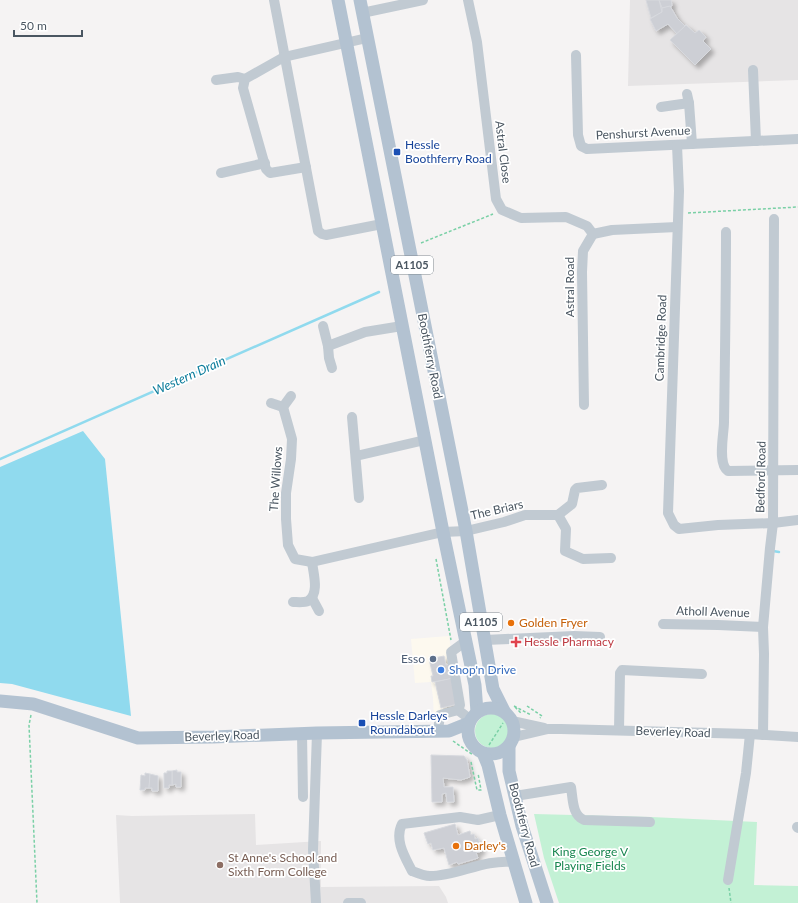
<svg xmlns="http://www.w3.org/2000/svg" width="798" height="903" font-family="Lato,sans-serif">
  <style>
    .commercial { fill: #fdf9ef }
    .education { fill: #e6e4e5 }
    .green { fill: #c3f1d5 }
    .water { fill: #90daee }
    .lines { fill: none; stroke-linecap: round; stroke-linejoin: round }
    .stream { stroke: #90daee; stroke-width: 2.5 }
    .building { fill: #cdcfd5; stroke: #d7d9de; filter: url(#shadow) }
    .path { stroke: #7ad0a6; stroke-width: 1.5; stroke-dasharray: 3 2; stroke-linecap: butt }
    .minor { stroke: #c1cad2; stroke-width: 10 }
    .major { stroke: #b3c2d1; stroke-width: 13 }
    .transit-dot { fill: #1a4fb4; stroke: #fff; stroke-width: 1.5 }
    .food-dot { fill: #e8710a; stroke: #fff; stroke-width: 1.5 }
    .health-dot { fill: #e0444e; stroke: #fff; stroke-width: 1.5 }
    .service-dot { fill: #5c6f8a; stroke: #fff; stroke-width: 1.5 }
    .shop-dot { fill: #3f7fe0; stroke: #fff; stroke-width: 1.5 }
    .education-dot { fill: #8d6e63; stroke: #fff; stroke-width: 1.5 }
    .labels { text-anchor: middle; stroke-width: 3.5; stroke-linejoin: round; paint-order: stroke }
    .shield { fill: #fff; stroke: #808990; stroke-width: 1 }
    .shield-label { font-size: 11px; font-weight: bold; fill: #4a5661 }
    .street-label { font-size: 12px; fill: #4a5661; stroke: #fff }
    .transit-label { font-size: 12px; fill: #164399; stroke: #fff; text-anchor: start }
    .food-label { font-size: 12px; fill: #c56008; stroke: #fff; text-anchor: start }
    .health-label { font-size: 12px; fill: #be3a42; stroke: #fff; text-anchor: start }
    .service-label { font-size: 12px; fill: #4e5e75; stroke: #fff; text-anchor: end }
    .shop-label { font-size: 12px; fill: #366cbe; stroke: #fff; text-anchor: start }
    .park-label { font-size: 12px; fill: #17864f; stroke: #fff }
    .education-label { font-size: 12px; fill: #785e54; stroke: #fff; text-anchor: start }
    .water-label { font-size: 13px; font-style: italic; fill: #0c7c9b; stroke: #fff }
  </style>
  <defs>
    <filter id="shadow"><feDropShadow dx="3.5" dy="3.5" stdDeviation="2" flood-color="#0004"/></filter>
  </defs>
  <rect width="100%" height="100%" fill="#f5f3f3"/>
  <path class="commercial" d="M 449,636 L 460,708 L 453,717 L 434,721 L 433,698 L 431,682 L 415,683 L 411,639 Z"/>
  <g class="education">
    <path d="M 630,0 L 798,0 L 798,80 L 628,86 Z"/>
    <path d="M 255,814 L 256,845 L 321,841 L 321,887 L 439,886 L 446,897 L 448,903 L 120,903 L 116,815 L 132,816 Z"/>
  </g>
  <g class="green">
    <circle cx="492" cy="731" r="17"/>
    <path d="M 534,814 L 651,817 L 757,822 L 754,885 L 798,886 L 798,903 L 559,903 L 544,858 Z"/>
  </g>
  <path class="water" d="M 83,431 L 105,459 L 131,716 L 12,684 L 0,683 L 0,467 Z"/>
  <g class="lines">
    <g class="stream">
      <path d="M 0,459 L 379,292"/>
      <path d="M 773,551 L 779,552"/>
    </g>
  </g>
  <g class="building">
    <path d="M 646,0 L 659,0 L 662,12 L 651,18 Z"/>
    <path d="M 659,0 L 671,0 L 672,6 L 662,8 Z"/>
    <path d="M 670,6 L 677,18 L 685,26 L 677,34 L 668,24 L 656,31 L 650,19 L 662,12 L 662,8 Z"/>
    <path d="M 686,25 L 695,33 L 699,30 L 706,37 L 703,41 L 711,49 L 695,65 L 670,40 Z"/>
    <path d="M 444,656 L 446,665 L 449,664 L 451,679 L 432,682 L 431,676 L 433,676 L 429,659 Z"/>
    <path d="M 453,678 L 458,704 L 441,708 L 435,682 Z"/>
    <path d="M 431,755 L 464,756 L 467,760 L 470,777 L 461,780 L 443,778 L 444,787 L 453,787 L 454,802 L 447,802 L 446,793 L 442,794 L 442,802 L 432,802 Z"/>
    <path d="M 177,770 L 177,772 L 181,772 L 181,787 L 176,787 L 176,784 L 172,785 L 172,771 Z"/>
    <path d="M 167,771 L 172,771 L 172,785 L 169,785 L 169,788 L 164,788 L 164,773 L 167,773 Z"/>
    <path d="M 145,773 L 150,774 L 149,788 L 145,788 L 145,790 L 140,790 L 141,775 L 145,776 Z"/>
    <path d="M 150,774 L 158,776 L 158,791 L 152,791 L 152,788 L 149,788 Z"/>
    <path d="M 455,824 L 458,835 L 470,831 L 471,835 L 474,834 L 475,839 L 478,838 L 482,851 L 476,853 L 478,858 L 458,864 L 457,862 L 449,865 L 444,848 L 433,850 L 431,843 L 428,844 L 424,833 Z"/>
  </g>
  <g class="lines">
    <g class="path">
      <path d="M 688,213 L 798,207"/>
      <path d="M 421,243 L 493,214"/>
      <path d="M 436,559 L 451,640"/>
      <path d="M 514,706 L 531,715"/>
      <path d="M 527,706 L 542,716 L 540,718"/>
      <path d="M 515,707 L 521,713"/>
      <path d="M 31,715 L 29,725 L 37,903"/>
      <path d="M 453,741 L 473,755"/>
      <path d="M 489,745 L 503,723"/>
      <path d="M 471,762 L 477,790 L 481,790 L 478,773"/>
      <path d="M 729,888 L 731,903"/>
    </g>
    <g class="minor">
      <path d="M 274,0 L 318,231 L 322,234 L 326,235 L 382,224"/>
      <path d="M 468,0 L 477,42 L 496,199 L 502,210 L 521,218 L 566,217 L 587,226 L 593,234"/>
      <path d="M 362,13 L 423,0"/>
      <path d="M 576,55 L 578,135 L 581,146 L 587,149 L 798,139"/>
      <path d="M 753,70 L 756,141"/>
      <path d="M 216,80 L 238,77 L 245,79"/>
      <path d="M 687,94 L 689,103 L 692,144"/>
      <path d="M 661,107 L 689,103"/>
      <path d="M 677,145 L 679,191 L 668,513 L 674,525 L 679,529 L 718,525 L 773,523 L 798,520"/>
      <path d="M 306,167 L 270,173 L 266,169 L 243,88 L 245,79 L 284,57 L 367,38"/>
      <path d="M 221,173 L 265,163"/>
      <path d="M 726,232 C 726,295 725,358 724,422 C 724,434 717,464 728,471 L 798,470"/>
      <path d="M 593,234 L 612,230 L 677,227"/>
      <path d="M 323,326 L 328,346 L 329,358 L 332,368"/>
      <path d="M 328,346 L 365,332 L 402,326"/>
      <path d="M 271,403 L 283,407 L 291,396"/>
      <path d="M 584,405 L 582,272 L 583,251 L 593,234"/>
      <path d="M 283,407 L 292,439 L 291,459 L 286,493 L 286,519 L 288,545 L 295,559 L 312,562 L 443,532 L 466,531 L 504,522 L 525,515 L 558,515 L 566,529 L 565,551 L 583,559 L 611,558"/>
      <path d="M 352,417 L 359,498"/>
      <path d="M 356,456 L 425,440"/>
      <path d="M 558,515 L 572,504 L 575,490 L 577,488 L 602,485"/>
      <path d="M 312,598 L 319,611"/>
      <path d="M 293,602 C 297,602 304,603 308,601 C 320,594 313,572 312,562"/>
      <path d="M 663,624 L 718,625 L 763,627"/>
      <path d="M 485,640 L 574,636 L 600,637"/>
      <path d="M 466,641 L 451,652 L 460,705 L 458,710 L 471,720"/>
      <path d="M 512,721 L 544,728"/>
      <path d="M 619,730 L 620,673 L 622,670 L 702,674"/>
      <path d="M 438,731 L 440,715 L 458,710"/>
      <path d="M 302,733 L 303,797"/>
      <path d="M 763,735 L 764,654 L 763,627 L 770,548 L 773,523 L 774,219"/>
      <path d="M 514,737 L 548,729 L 561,729 L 750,734 L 798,737"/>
      <path d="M 515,796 L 571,787 C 573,799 572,815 584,820 L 650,822"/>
      <path d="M 500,815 L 478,820 L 460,817 L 402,824 C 394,840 405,857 412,871 C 417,873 424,876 430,876 C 457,876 484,859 513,862"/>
      <path d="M 797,827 L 798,828"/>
      <path d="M 728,880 L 746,773 L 750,734"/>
      <path d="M 316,903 L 313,850 L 317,733"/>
      <path d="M 348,903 L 361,903"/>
    </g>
    <g class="major">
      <path d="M 338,0 L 443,532 L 475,685 L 477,712"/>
      <path d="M 360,0 L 466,531 L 493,689 L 504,711"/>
      <path d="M 0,701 L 33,704 L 138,738 L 213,737 L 317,733 L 449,731 L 469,723"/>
      <circle cx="491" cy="731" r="23"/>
      <path d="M 509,746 L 509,771 L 522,826 L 547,903"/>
      <path d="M 483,753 L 488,765 L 500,815 L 526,903"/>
    </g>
  </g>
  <g class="transit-dot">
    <rect x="393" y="148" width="8" height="8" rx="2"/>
    <rect x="358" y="719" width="8" height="8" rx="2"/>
  </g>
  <g class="food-dot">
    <circle cx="511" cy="623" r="4"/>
    <circle cx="456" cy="846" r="4"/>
  </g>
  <path class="health-dot" d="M514 636h4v4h4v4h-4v4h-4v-4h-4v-4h4z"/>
  <circle class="service-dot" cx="433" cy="659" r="4"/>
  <circle class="shop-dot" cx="441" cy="670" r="4"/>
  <circle class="education-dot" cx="220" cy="865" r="4"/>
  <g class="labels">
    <g class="shield">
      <rect x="391" y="256" width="42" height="18" rx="3"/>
      <rect x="460" y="613" width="42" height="18" rx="3"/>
    </g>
    <g class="shield-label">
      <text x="412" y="269">A1105</text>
      <text x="481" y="626">A1105</text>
    </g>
    <g class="street-label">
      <text transform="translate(643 133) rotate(-3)" y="4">Penshurst Avenue</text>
      <text transform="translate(503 152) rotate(83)" y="4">Astral Close</text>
      <text transform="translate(570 287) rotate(-90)" y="4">Astral Road</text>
      <text transform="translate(661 338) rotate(-88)" y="4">Cambridge Road</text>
      <text transform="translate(430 356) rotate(79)" y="4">Boothferry Road</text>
      <text transform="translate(761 477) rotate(-89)" y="4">Bedford Road</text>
      <text transform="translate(276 479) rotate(-86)" y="4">The Willows</text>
      <text transform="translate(497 510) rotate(-13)" y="4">The Briars</text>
      <text transform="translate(713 612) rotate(2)" y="4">Atholl Avenue</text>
      <text transform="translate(673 732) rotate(2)" y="4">Beverley Road</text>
      <text transform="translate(222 736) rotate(-2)" y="4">Beverley Road</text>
      <text transform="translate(524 825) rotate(75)" y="4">Boothferry Road</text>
    </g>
    <g class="transit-label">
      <text x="405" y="149">Hessle<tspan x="405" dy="14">Boothferry Road</tspan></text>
      <text x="370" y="720">Hessle Darleys<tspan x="370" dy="14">Roundabout</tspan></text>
    </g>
    <g class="food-label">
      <text x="519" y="627">Golden Fryer</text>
      <text x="464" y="850">Darley's</text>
    </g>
    <g class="health-label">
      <text x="524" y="646">Hessle Pharmacy</text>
    </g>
    <g class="service-label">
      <text x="425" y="663">Esso</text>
    </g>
    <g class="shop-label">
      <text x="449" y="674">Shop'n Drive</text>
    </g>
    <g class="park-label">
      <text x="590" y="856">King George V<tspan x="590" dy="14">Playing Fields</tspan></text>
    </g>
    <g class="education-label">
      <text x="228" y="862">St Anne's School and<tspan x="228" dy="14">Sixth Form College</tspan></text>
    </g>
    <g class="water-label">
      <text transform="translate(189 375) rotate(-24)" y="5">Western Drain</text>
    </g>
  </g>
  <path d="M14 30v6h68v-6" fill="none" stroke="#4a5661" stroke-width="2"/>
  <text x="20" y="30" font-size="12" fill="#4a5661" stroke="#ffffff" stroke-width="3" paint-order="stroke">50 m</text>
</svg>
